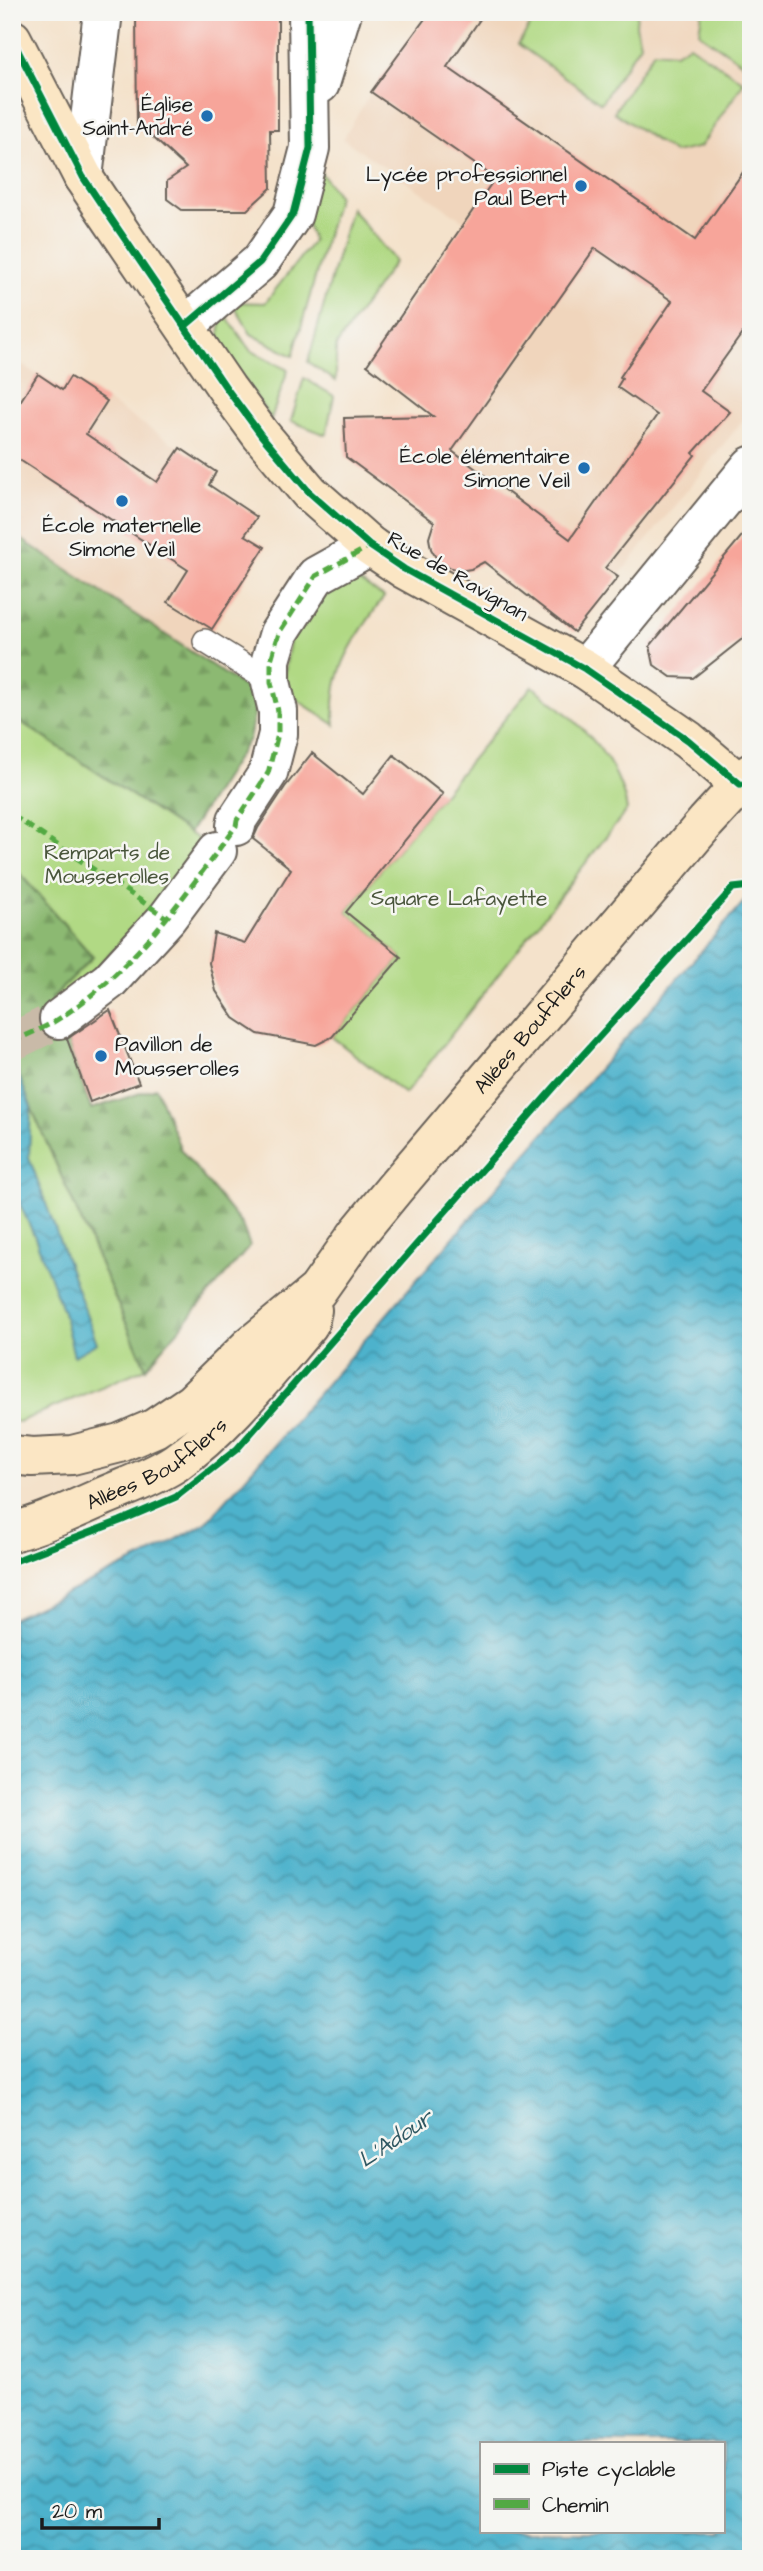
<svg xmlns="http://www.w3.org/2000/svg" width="763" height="2571" font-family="'Architects Daughter',sans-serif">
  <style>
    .built { fill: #f0d5bc }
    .green { fill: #b1d984; stroke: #667a50; stroke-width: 2 }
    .forest { fill: url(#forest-firs); stroke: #546a47; stroke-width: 2 }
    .water { fill: url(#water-waves); stroke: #346774; stroke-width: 2; fill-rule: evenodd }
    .building { fill: #f7a59a; fill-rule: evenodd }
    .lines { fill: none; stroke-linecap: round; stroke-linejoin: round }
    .street-tunnel { stroke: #c9baa8; stroke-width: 38; stroke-dasharray: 38 19; stroke-linecap: butt }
    .lane-casing { stroke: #686159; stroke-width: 26 }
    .street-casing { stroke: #686159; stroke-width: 42 }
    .secondary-casing { stroke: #686159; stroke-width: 42 }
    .lane { stroke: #fff; stroke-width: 23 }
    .street { stroke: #fff; stroke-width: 38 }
    .secondary { stroke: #fbe6c4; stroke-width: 38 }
    .quiet { stroke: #52a943; stroke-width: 5; stroke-dasharray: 10 5; stroke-linecap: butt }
    .cycleway-casing { stroke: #f6f6f2; stroke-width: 11 }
    .cycleway { stroke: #00873e; stroke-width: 7 }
    .poi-dot { fill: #1f6fb2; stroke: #f6f6f2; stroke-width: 2.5 }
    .labels { text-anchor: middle; stroke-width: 5; stroke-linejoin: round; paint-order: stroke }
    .poi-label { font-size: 21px; fill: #1c1c1c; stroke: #f6f6f2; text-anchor: end }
    .street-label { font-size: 21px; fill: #1c1c1c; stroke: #f6f6f2 }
    .park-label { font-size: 21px; fill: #49553b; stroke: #f6f6f2 }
    .water-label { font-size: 23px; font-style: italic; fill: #305862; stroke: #f6f6f2 }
  </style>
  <defs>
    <pattern id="forest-firs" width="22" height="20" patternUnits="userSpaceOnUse" patternTransform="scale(1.75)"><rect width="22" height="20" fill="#8cb972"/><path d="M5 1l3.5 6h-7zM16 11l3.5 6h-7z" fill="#789e62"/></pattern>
    <pattern id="water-waves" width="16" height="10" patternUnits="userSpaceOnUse" patternTransform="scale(1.75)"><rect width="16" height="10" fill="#4db2cc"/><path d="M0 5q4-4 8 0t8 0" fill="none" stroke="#3f90a5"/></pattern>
  </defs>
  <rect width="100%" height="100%" fill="#f6f6f2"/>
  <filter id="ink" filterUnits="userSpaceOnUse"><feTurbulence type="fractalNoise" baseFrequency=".0143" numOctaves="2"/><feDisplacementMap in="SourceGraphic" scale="14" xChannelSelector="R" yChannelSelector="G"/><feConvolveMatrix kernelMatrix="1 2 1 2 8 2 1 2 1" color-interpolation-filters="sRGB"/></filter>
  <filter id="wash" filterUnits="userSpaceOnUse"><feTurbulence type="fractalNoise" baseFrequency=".00686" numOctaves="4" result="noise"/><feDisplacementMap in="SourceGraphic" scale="28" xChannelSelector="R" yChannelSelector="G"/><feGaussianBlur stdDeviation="1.57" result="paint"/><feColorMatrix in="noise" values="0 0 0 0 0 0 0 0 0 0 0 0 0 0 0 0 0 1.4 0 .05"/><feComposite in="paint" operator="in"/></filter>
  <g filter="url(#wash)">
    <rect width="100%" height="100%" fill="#f4e2cb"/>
    <g class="built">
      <path d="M 485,12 L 751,12 L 751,410 L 574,632 L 482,561 L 459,571 L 439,563 L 433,554 L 429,538 L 461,458 L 448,447 L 464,435 L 566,290 L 343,139 L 371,92 L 427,15 L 464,41 Z"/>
      <path d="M 12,358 L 61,390 L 70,377 L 180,448 L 209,485 L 257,517 L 246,535 L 265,547 L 197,656 L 12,533 Z"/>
    </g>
    <g class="green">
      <path d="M 539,12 L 637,12 L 636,25 L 640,44 L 601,103 L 518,44 Z"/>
      <path d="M 702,12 L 751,12 L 751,69 L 699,33 Z"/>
      <path d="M 689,45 L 744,82 L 700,147 L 674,153 L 614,112 L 654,51 L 675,53 Z"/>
      <path d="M 319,170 L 338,196 L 293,356 L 251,334 L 232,302 L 265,303 L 313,241 L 305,216 Z"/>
      <path d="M 351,208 L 395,261 L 336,346 L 336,381 L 308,362 Z"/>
      <path d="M 225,314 L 250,350 L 288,370 L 271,419 L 223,349 C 218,336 218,327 225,314 Z"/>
      <path d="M 304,378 L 334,396 L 326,435 L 291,421 Z"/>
      <path d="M 348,574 L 384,597 C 355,639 328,671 335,725 L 290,695 L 284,677 L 292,627 L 324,582 Z"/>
      <path d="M 532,686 C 574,717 619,756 627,810 L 405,1094 L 332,1037 L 401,957 L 346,912 Z"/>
      <path d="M 12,716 L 213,849 L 55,1010 L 52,998 L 93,957 L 12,865 Z"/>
      <path d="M 12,1058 L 31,1107 L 146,1368 L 19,1422 L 12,1421 Z"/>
    </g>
    <g class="forest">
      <path d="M 12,533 L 258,696 L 249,739 L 189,833 L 12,716 Z"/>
      <path d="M 12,865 L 93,957 L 52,998 L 91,1109 L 156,1088 L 181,1150 L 242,1225 L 250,1246 L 146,1368 L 31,1107 L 12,1058 Z"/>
    </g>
    <g class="water">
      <path d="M 751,896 L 751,2559 L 12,2559 L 12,1619 L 154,1552 L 207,1522 L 748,897 ZM 481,2443 L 723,2443 L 723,2531 L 481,2531 Z"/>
      <path d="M 12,1058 L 31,1107 L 29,1157 L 97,1343 L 74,1356 L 63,1312 L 34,1235 L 12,1187 Z"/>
    </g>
    <g id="blocks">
      <g class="building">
        <path d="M 136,12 L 278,12 L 278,130 L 270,130 L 271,188 L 247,210 L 182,210 L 167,199 L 167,181 L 186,168 L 145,130 L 137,130 Z"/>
        <path d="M 430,12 L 485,12 L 447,67 L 695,240 L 751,161 L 751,321 L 701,391 L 730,412 L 693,453 L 695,455 L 605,568 L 618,577 L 574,632 L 484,562 L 471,569 L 459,571 L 439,563 L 431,549 L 429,538 L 434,522 L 346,457 L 344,418 L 433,416 L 367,365 L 495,178 L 371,92 ZM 595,248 L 672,301 L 620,377 L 622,379 L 617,387 L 657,415 L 570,539 L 452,451 Z"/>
        <path d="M 38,374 L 62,390 L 70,377 L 107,401 L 86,434 L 157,482 L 180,448 L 216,472 L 209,485 L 257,517 L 245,535 L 265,547 L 212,629 L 168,602 L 188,570 L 12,455 L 12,414 Z"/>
        <path d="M 751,525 L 751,632 L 693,678 L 671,677 L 654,665 L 650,646 Z"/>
        <path d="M 312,753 L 363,794 L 394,755 L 443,794 L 346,912 L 401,957 L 332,1037 L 316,1045 L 258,1034 L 234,1018 L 216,991 L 209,963 L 214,933 L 245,943 L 291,869 L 253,839 L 258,828 L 285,787 Z"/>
        <path d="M 110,1010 L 139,1083 L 90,1102 L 67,1039 Z"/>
      </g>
    </g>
  </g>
  <g filter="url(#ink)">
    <use href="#blocks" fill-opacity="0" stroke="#686159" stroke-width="2"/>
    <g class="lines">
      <path class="street-tunnel" d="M 12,1042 L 59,1019"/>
      <g class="lane-casing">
        <path id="lane" d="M 205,641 L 271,682"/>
      </g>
      <g class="street-casing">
        <g id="street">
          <path d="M 320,84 L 342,12"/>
          <path d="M 83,177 L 103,12"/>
          <path d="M 185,326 L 260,262 L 293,214 L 310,148 L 308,12"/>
          <path d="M 585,669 L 751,466"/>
          <path d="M 236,826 L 237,820 L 268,773 L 278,734 L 278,711 L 271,682 L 271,660 L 279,633 L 316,576 L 370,546"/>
          <path d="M 59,1019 L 109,981 L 167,918 L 217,851"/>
        </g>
      </g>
      <g class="secondary-casing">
        <g id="secondary">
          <path d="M 12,39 L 83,177 L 99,201 L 227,389 L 261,435 L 310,493 L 370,546 L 404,569 L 585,669 L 688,740 L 740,784"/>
          <path id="s1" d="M 12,1455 L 32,1457 L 72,1455 L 120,1443 L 155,1428 L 192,1403 L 249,1347 L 317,1291 L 358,1233 L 395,1188 L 706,822 L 751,773"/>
          <path id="s2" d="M 12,1532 C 43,1524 73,1510 102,1497 C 127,1486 152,1478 175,1463 C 227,1426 268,1372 309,1324 L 312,1310"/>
        </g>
      </g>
      <use href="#lane" class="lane"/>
      <use href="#street" class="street"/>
      <use href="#secondary" class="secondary"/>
      <g class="quiet">
        <path d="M 12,815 L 167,918"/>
        <path d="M 12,1042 C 28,1034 45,1028 60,1018 C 134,970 184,896 236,826 L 237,820 L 268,773 L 278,734 L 278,711 L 271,682 L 271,660 L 279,633 L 316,576 L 370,546"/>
      </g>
      <g class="cycleway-casing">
        <g id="cycleway">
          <path d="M 12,39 L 83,177 L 99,201 L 227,389 L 261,435 L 310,493 L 370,546 L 404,569 L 585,669 L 688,740 L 740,784"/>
          <path d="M 185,326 L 260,262 L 293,214 L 310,148 L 308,12"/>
          <path d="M 12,1562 L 120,1521 L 176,1497 L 237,1449 L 572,1067 L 733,888 L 751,886"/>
        </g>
      </g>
      <use href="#cycleway" class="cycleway"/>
    </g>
  </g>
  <g class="poi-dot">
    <circle cx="207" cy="116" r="7"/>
    <circle cx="581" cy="186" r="7"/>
    <circle cx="584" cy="468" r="7"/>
    <circle cx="122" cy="501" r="7"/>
    <circle cx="101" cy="1056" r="7"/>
  </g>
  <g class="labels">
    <g class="poi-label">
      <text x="193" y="111">Église<tspan x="193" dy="24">Saint-André</tspan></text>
      <text x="567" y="181">Lycée professionnel<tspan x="567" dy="24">Paul Bert</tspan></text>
      <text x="570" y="463">École élémentaire<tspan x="570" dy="24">Simone Veil</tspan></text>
      <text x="122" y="532" text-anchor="middle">École maternelle<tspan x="122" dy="24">Simone Veil</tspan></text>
      <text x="115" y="1051" text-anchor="start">Pavillon de<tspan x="115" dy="24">Mousserolles</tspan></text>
    </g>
    <g class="street-label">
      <text transform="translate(458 576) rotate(30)" y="7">Rue de Ravignan</text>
      <text dy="7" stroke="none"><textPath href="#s1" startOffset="698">Allées Boufflers</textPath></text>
      <text dy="7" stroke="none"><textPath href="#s2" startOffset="161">Allées Boufflers</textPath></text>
    </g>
    <g class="park-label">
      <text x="107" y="859">Remparts de<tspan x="107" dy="24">Mousserolles</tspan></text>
      <text x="459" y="905">Square Lafayette</text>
    </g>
    <g class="water-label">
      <text transform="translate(395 2138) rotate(-34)" y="8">L'Adour</text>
    </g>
  </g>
  <rect width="763" height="2571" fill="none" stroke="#f6f6f2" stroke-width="42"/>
  <rect x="480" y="2442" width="245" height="91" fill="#f6f6f2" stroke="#9f9f9c" stroke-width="2"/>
  <rect x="494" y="2464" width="35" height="10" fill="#00873e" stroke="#9f9f9c" stroke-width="2"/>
  <text x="542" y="2476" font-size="21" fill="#1c1c1c">Piste cyclable</text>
  <rect x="494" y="2499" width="35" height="10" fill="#52a943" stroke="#9f9f9c" stroke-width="2"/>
  <text x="542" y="2512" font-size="21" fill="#1c1c1c">Chemin</text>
  <path d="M42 2518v10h117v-10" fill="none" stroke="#1c1c1c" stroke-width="3.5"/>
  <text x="52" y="2518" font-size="21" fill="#1c1c1c" stroke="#f6f6f2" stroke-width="5" paint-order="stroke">20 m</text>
</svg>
